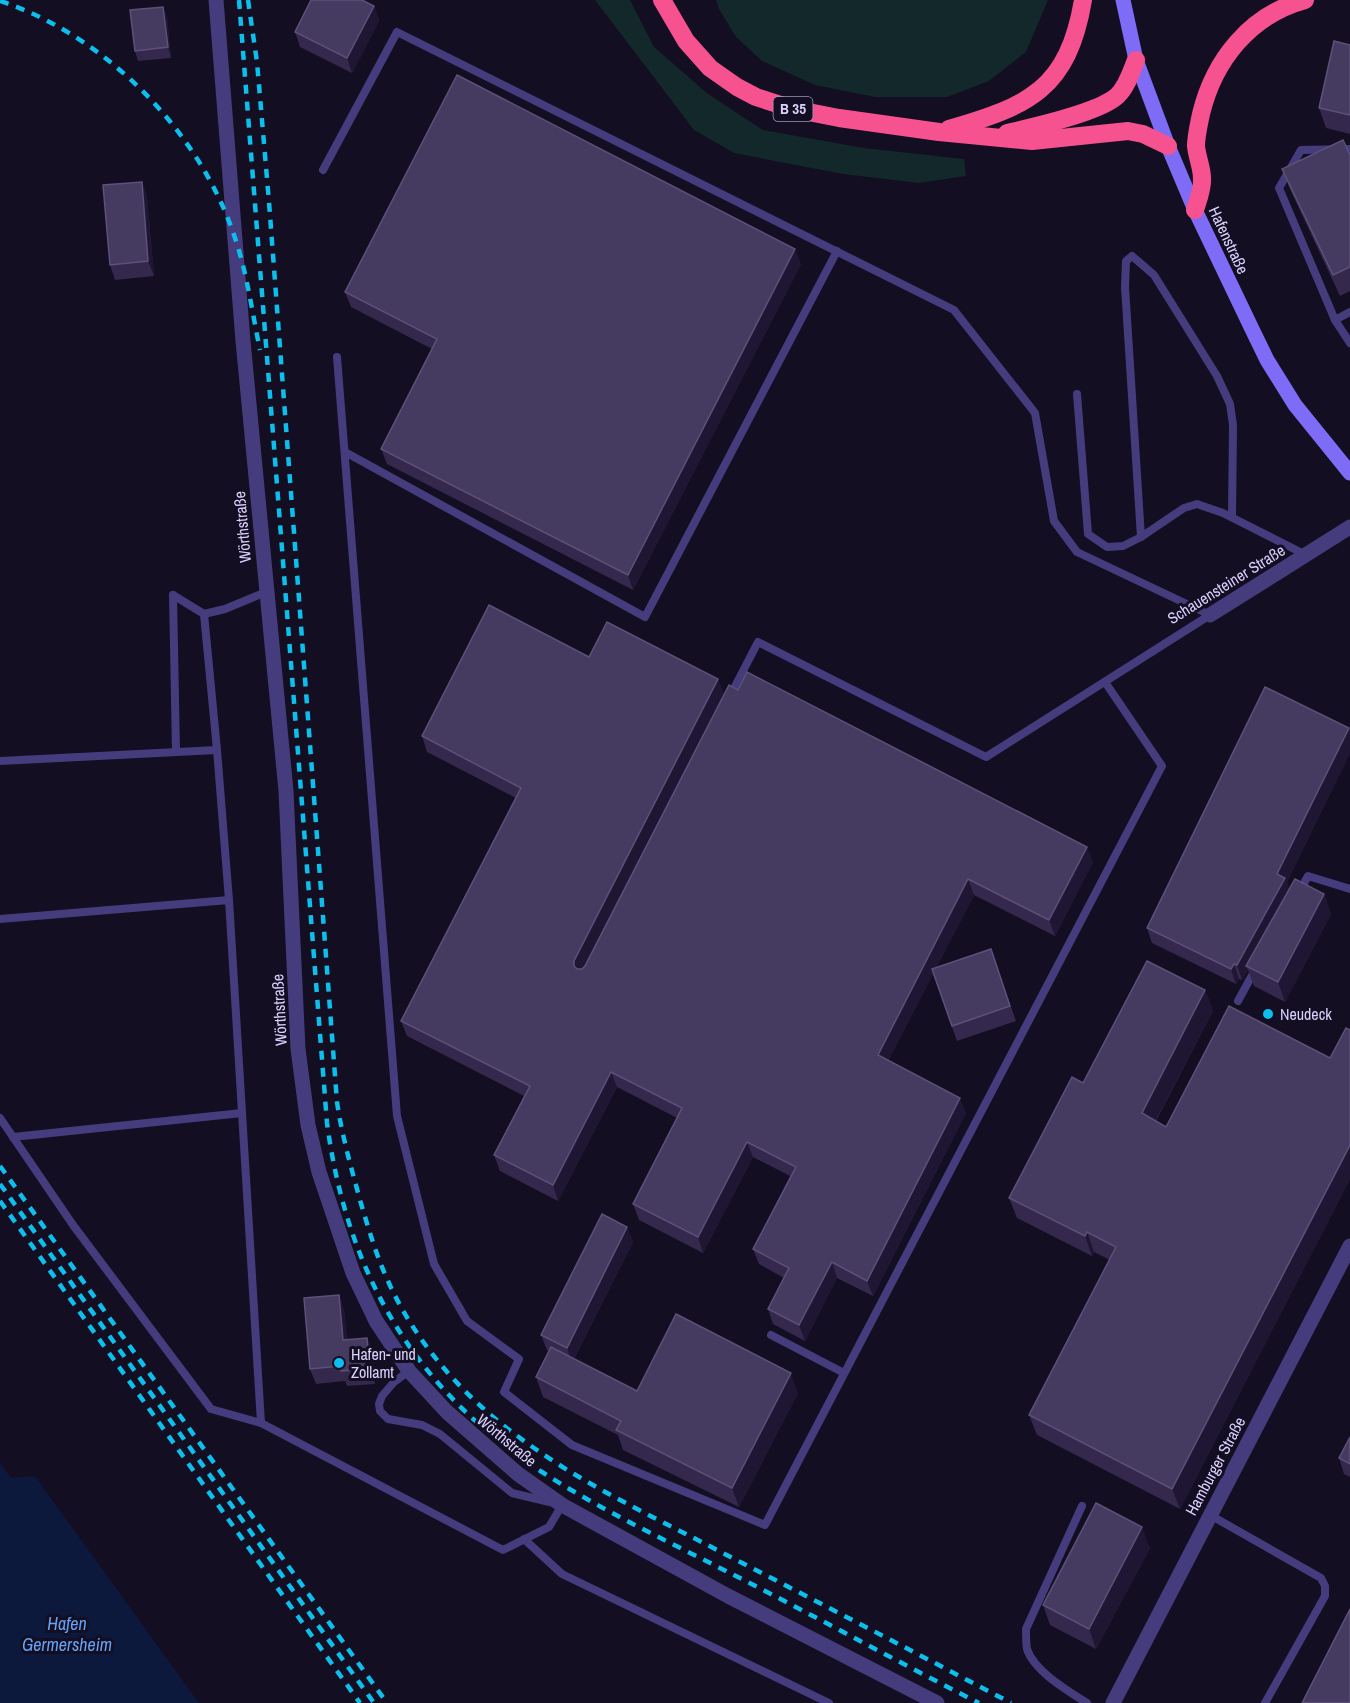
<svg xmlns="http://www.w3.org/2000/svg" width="1350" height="1703" font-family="'Archivo Narrow',sans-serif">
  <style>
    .green { fill: #12282a }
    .water { fill: #0c183c }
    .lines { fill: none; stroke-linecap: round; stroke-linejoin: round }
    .lane { stroke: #453c7d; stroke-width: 8 }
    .street { stroke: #453c7d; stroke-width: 15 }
    .secondary { stroke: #7e6cf7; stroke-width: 15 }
    .highway { stroke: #f6528f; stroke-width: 18 }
    .rail { stroke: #0cbfed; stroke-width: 4.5; stroke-dasharray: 9 8; stroke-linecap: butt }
    .wall { fill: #34284d }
    .shaded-wall { fill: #1f1634 }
    .building { fill: #453a60; stroke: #5d5179; stroke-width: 1.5 }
    .poi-dot { fill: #0cbfed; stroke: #130e21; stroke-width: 2 }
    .labels { text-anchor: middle; stroke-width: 6; stroke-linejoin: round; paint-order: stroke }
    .shield { fill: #130e21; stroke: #9e96bb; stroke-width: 1.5 }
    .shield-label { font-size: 15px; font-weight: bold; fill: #dad0fd }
    .street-label { font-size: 16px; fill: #dad0fd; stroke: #130e21 }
    .poi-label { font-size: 16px; fill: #dad0fd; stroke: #130e21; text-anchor: start }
    .water-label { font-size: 18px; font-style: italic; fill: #64a3f7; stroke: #130e21 }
  </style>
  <rect width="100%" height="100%" fill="#130e21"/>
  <g class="green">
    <path d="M 595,0 L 630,0 L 654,47 L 708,94 L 763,130 L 864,148 L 964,159 L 966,176 L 919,183 L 843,174 L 734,153 L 694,130 Z"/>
    <path d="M 716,0 L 1048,0 L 1026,52 L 989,81 L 947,97 L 875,97 L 815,85 L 762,61 L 736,37 L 719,9 Z"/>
  </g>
  <path class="water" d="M 0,1463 L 11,1478 L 35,1476 L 199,1703 L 0,1703 Z"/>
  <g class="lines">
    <g class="lane">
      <path d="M 323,170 L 397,32 L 954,310 L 1035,413 L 1054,521 L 1077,552 L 1210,615"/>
      <path d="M 1350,312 L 1335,320 L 1350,343"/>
      <path d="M 1335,320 L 1279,188 L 1301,150 L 1350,149"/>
      <path d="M 337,357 L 397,1116 L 434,1264 L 467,1321 L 519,1359 L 504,1392 L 572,1445 L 765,1525 L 1162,766 L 1105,682"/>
      <path d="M 1077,394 L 1088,534 L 1107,547 L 1123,546 L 1141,537 L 1184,508 L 1197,504 L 1223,513 L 1306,555"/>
      <path d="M 345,452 L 645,617 L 837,251"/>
      <path d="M 1141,537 L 1125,287 L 1126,261 L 1132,256 L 1154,275 L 1217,376 L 1230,404 L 1233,425 L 1232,517"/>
      <path d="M 173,595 L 176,752"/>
      <path d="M 173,595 L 204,614"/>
      <path d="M 730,696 L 758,642 L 986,757 L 1210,615"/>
      <path d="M 0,761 L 217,750"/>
      <path d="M 1299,892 L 1308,876 L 1350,889"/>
      <path d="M 229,900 L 217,750 L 204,614 L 225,609 L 266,592"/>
      <path d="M 0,919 L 229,900 L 261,1423"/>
      <path d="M 1238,1001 L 1256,968"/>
      <path d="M 0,1118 L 73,1225 L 211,1409 L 261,1423 L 503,1550 L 549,1527 L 562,1505 L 512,1493 L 440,1434 L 422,1425 L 388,1419 L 380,1411 L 379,1404 L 382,1396 L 394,1382 L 409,1371"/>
      <path d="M 13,1137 L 242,1113"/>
      <path d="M 771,1335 L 844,1373"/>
      <path d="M 1082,1506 L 1026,1629 C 1026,1635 1026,1643 1027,1649 C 1034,1671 1068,1691 1087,1703"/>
      <path d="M 1210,1515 L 1321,1578 L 1325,1586 L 1325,1596 L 1265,1703"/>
      <path d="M 524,1539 L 562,1574 L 829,1703"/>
    </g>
    <g class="street">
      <path d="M 216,0 L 243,341 L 286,791 L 298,1049 L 308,1125 L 319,1172 L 353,1273 L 376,1321 L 409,1371 L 447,1412 L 518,1474 L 562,1505 L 728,1596 L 937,1703"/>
      <path d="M 1210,615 L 1350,527"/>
      <path d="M 1113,1703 L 1350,1246"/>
    </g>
    <path class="secondary" d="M 1123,0 L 1136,60 L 1168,146 L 1195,210 L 1251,327 L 1267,360 L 1295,405 L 1350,473"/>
    <g class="highway">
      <path d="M 662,0 L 686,41 L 710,68 L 737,87 L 756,97 L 793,109 L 839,118 L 939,132 L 1032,141 L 1128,131 L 1143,134 L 1168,146"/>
      <path d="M 949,129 C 1029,106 1068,89 1083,0"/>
      <path d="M 1007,133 C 1033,127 1098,113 1117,96 C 1127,87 1131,72 1136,60"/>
      <path d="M 1195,210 C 1198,200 1203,188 1202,178 C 1202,168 1197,157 1196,146 C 1196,136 1199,124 1201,114 C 1214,60 1250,15 1305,0"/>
    </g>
    <g class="rail">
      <path d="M 239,0 L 327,1123 C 347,1273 414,1389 542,1472 C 601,1510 667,1541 730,1573 C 813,1615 896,1661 979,1703"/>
      <path d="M 248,0 L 257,62 L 269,202 L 337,1102 C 342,1136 351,1167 360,1200 C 368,1227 376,1255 388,1281 C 417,1346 469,1403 527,1443 C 586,1486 654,1517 719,1551 C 816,1601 914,1652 1011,1703"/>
      <path d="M 0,1 C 105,35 199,131 234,235 C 247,272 252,312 260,350"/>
      <path d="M 0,1166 L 387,1703"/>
      <path d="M 0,1184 L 374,1703"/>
      <path d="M 0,1201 L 360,1703"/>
    </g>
  </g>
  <g class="wall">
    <path d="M 374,6 L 379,21 L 352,73 L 300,47 L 295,32 Z"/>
    <path d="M 163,7 L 167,17 L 171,58 L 138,61 L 135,51 Z"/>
    <path d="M 1350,45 L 1350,134 L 1326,128 L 1319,108 Z"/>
    <path d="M 1350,155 L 1350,291 L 1340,296 L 1290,189 L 1282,169 Z"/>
    <path d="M 142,182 L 147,197 L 154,276 L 115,280 L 110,265 Z"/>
    <path d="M 801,264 L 633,590 L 387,464 L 381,449 L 432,349 L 351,307 L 345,292 Z"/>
    <path d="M 589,657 L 718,679 L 724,695 L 584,968 L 729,685 L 1093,862 L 1055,936 L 974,895 L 936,968 L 991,949 L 1016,1021 L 957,1041 L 933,974 L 888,1061 L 966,1113 L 873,1296 L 837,1278 L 805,1341 L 773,1324 L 768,1309 L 784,1278 L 759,1264 L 753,1249 L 790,1176 L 753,1157 L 703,1253 L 639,1220 L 633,1204 L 677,1118 L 617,1087 L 558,1201 L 500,1171 L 494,1155 L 524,1096 L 407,1036 L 401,1021 L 516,798 L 427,752 L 422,736 Z"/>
    <path d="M 1350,731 L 1350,753 L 1287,882 L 1289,889 L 1324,894 L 1331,914 L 1285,1002 L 1254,986 L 1248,970 L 1242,980 L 1239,979 L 1236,984 L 1152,943 L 1147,928 Z"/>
    <path d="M 1205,990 L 1213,1011 L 1156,1121 L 1166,1127 L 1330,1058 L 1350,1030 L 1350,1179 L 1180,1509 L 1037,1435 L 1029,1415 L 1110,1260 L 1094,1252 L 1092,1256 L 1017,1218 L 1009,1198 L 1083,1083 Z"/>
    <path d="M 627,1227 L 633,1242 L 574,1359 L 637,1391 L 798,1393 L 739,1507 L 623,1450 L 618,1435 L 543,1397 L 536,1377 L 549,1351 L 547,1350 L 541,1335 Z"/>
    <path d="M 339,1295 L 344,1310 L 347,1340 L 367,1338 L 373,1353 L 375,1384 L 347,1386 L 345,1381 L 316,1384 L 310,1369 Z"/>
    <path d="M 1350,1437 L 1350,1477 L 1344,1474 L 1339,1458 Z"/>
    <path d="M 1150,1548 L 1096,1649 L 1050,1625 L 1043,1605 Z"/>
  </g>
  <g class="shaded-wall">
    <path d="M 374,6 L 379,21 L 352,73 L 347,58 Z"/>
    <path d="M 163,7 L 167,17 L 171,58 L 168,47 Z"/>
    <path d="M 142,182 L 147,197 L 154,276 L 148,261 Z"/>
    <path d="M 795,249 L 801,264 L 633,590 L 628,575 Z"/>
    <path d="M 718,679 L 724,695 L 579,976 L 574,966 L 574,961 Z"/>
    <path d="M 1349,728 L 1350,731 L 1350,753 L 1287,882 L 1291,894 L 1246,966 L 1248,970 L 1242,980 L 1237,965 L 1277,874 Z"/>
    <path d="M 1087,847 L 1093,862 L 1055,936 L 1049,920 Z"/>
    <path d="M 968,879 L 974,895 L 883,1071 L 878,1055 Z"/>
    <path d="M 1324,894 L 1331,914 L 1285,1002 L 1278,982 Z"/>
    <path d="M 1234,964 L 1239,979 L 1236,984 L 1231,969 Z"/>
    <path d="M 1205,990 L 1213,1011 L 1149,1133 L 1142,1113 Z"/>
    <path d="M 611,1072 L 617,1087 L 558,1201 L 553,1185 Z"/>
    <path d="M 960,1098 L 966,1113 L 873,1296 L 867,1281 Z"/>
    <path d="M 747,1142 L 753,1157 L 703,1253 L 698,1237 Z"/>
    <path d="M 1350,1145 L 1350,1179 L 1180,1509 L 1172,1489 Z"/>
    <path d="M 627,1227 L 633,1242 L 572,1363 L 567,1348 Z"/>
    <path d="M 1087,1232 L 1094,1252 L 1092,1256 L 1085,1236 Z"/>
    <path d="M 832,1262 L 837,1278 L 805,1341 L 799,1325 Z"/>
    <path d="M 339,1295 L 344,1310 L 348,1355 L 343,1340 Z"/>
    <path d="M 367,1338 L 373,1353 L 375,1384 L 370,1369 Z"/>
    <path d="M 791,1373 L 798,1393 L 739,1507 L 732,1488 Z"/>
    <path d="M 1142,1527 L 1150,1548 L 1096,1649 L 1089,1629 Z"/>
  </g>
  <g class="building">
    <path d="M 311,0 L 362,0 L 374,6 L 347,58 L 295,32 Z"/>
    <path d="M 163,7 L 168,47 L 135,51 L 130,10 Z"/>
    <path d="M 1334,41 L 1350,45 L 1350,115 L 1319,108 Z"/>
    <path d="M 457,75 L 795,249 L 628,575 L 381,449 L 437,339 L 345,292 Z"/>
    <path d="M 1343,140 L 1350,155 L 1350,267 L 1333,275 L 1282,169 Z"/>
    <path d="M 142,182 L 148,261 L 110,265 L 103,185 Z"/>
    <path d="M 489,605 L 589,657 L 607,622 L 718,679 L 574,961 L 574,966 L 577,969 L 582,969 L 585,966 L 729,685 L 738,690 L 747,672 L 1087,847 L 1049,920 L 968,879 L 878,1055 L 960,1098 L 867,1281 L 832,1262 L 799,1325 L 768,1309 L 789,1268 L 753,1249 L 796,1167 L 747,1142 L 698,1237 L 633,1204 L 682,1108 L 611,1072 L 553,1185 L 494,1155 L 530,1086 L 401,1021 L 521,788 L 422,736 Z"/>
    <path d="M 1265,687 L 1349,728 L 1277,874 L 1285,878 L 1237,965 L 1234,964 L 1231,969 L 1147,928 Z"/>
    <path d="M 1295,879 L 1324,894 L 1278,982 L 1246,966 Z"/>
    <path d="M 991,949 L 1010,1006 L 952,1026 L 932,969 Z"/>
    <path d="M 1147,961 L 1205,990 L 1142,1113 L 1166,1127 L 1229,1006 L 1330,1058 L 1346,1028 L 1350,1030 L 1350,1145 L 1172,1489 L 1029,1415 L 1116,1247 L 1087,1232 L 1085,1236 L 1009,1198 L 1072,1077 L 1083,1083 Z"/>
    <path d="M 602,1214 L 627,1227 L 567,1348 L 541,1335 Z"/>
    <path d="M 339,1295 L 343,1340 L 367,1338 L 370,1369 L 341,1371 L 340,1366 L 310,1369 L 304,1298 Z"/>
    <path d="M 676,1314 L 791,1373 L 732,1488 L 616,1430 L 621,1421 L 536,1377 L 551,1347 L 637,1391 Z"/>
    <path d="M 1350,1437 L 1350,1464 L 1339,1458 Z"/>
    <path d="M 1096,1503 L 1142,1527 L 1089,1629 L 1043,1605 Z"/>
    <path d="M 1350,1609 L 1350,1703 L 1302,1703 Z"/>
  </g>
  <g class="poi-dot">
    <circle cx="1268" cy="1014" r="6"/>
    <circle cx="339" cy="1363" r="6"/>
  </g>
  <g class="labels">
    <rect class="shield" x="773.5" y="97" width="39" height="24" rx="4.5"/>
    <g class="shield-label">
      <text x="793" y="114">B 35</text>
    </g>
    <g class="street-label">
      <text transform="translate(1229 240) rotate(65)" y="6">Hafenstraße</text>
      <text transform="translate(242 527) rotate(-95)" y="6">Wörthstraße</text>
      <text transform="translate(1226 584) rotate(-32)" y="6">Schauensteiner Straße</text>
      <text transform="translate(279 1010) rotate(-93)" y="6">Wörthstraße</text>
      <text transform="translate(507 1440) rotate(40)" y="6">Wörthstraße</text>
      <text transform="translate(1215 1466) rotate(-62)" y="6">Hamburger Straße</text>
    </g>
    <g class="poi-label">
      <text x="1280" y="1020">Neudeck</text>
      <text x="351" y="1360">Hafen- und<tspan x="351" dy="18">Zollamt</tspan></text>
    </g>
    <g class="water-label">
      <text x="67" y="1630">Hafen<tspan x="67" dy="21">Germersheim</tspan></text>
    </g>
  </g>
</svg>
